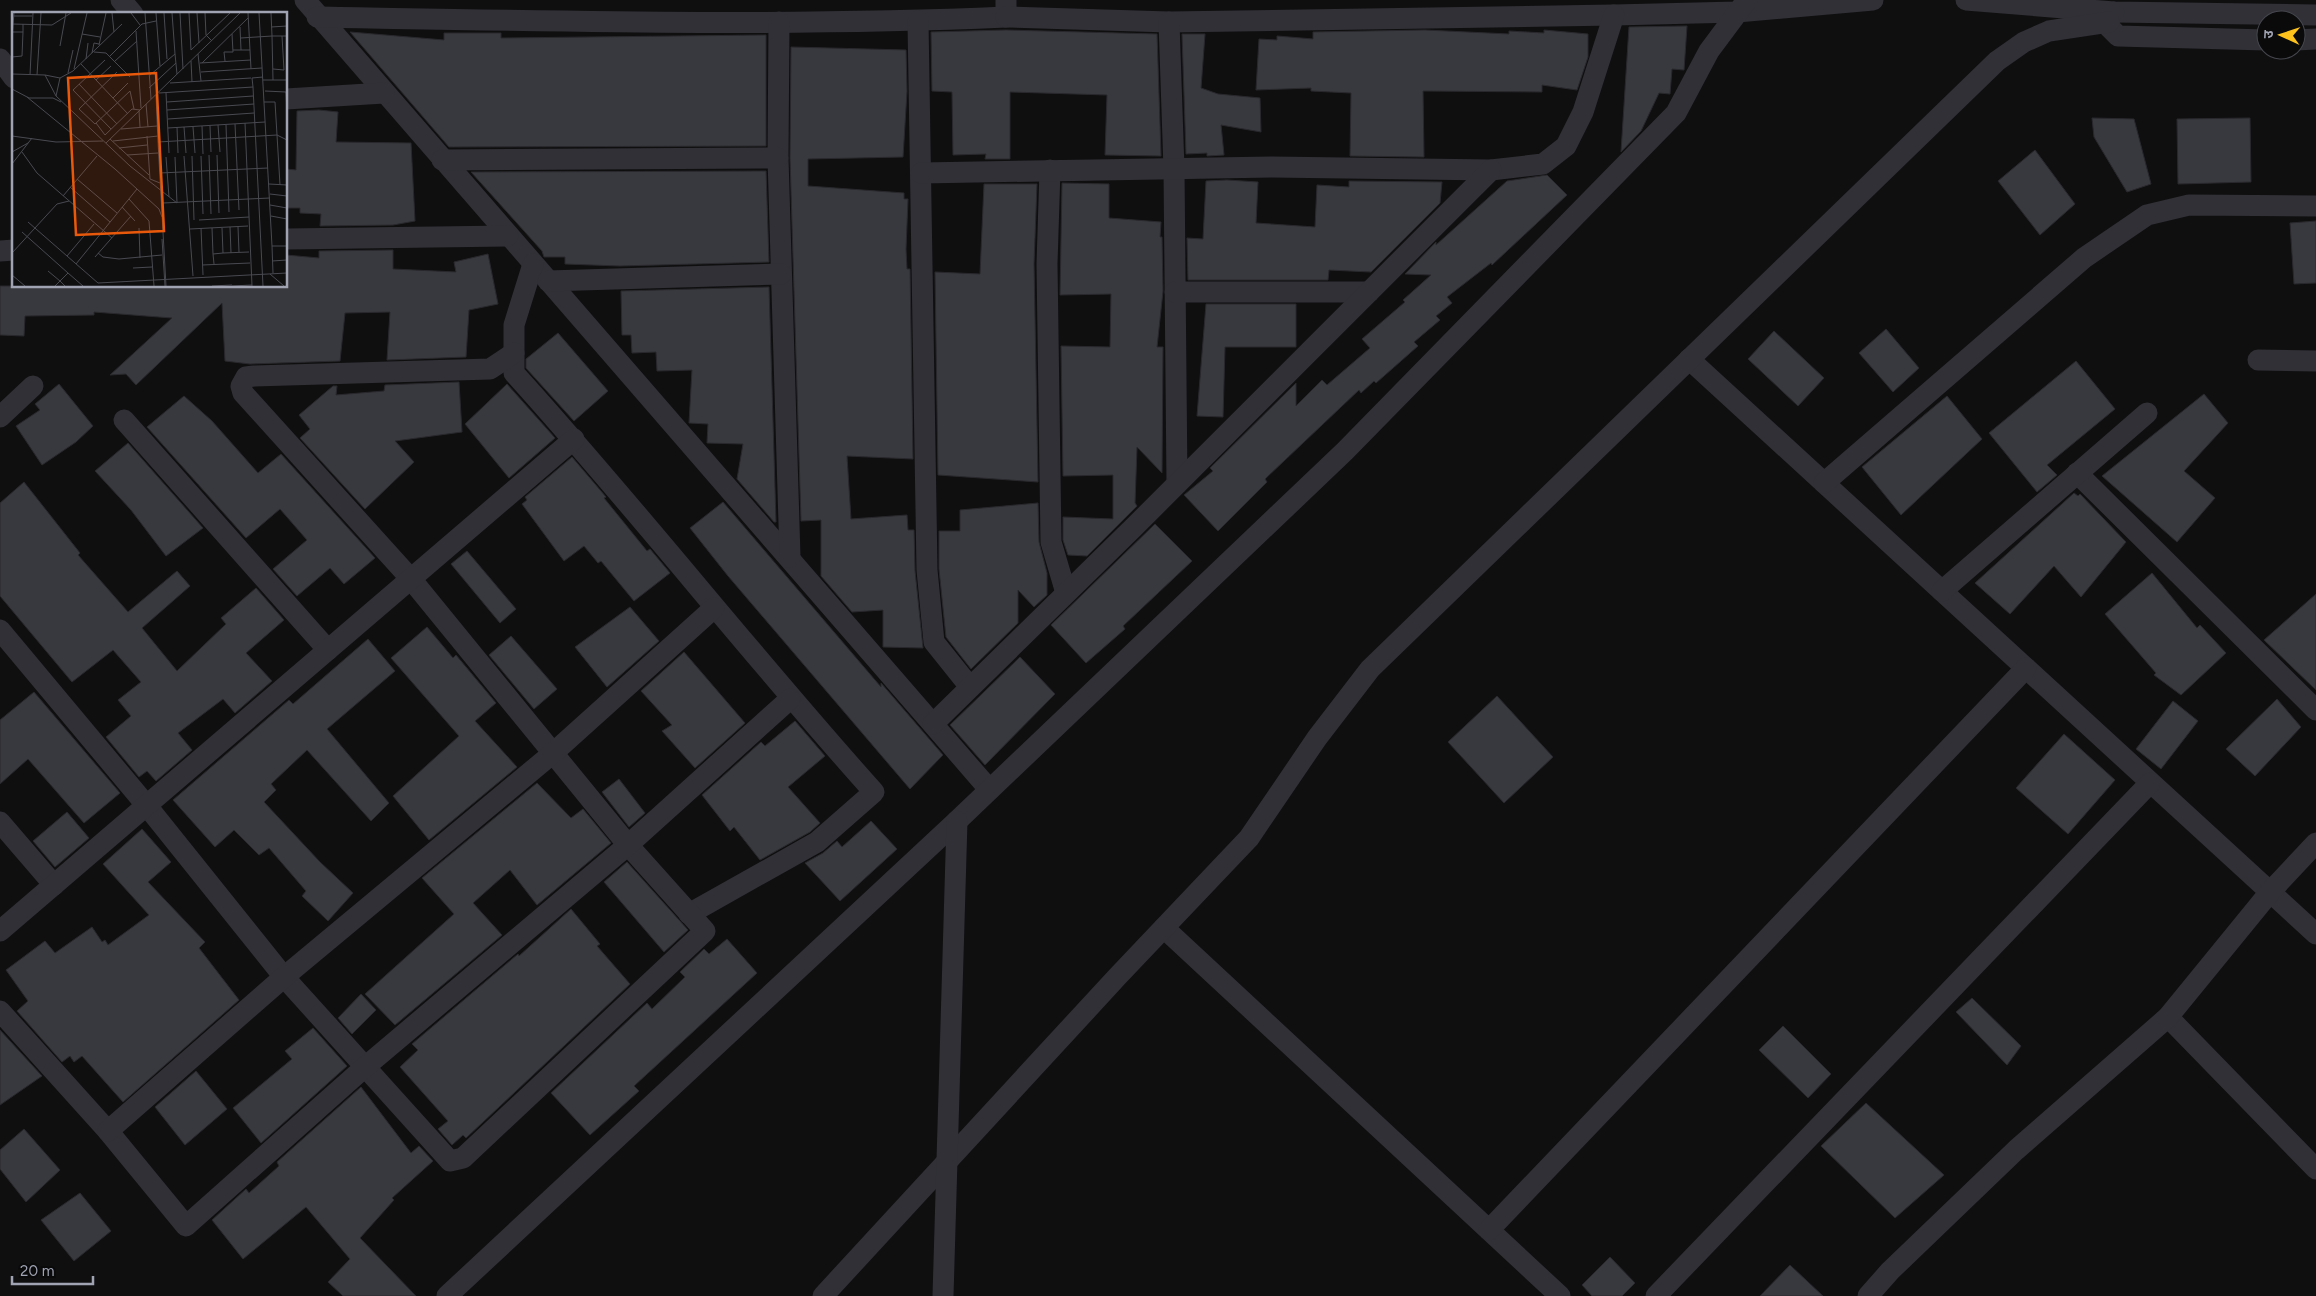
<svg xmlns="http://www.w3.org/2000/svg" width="2316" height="1296" font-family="Figtree,'Noto Sans Devanagari',sans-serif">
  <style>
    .building { fill: #38393e; stroke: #29292d }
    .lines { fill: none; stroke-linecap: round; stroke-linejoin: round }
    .street { stroke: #303036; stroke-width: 21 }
    .inset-road { fill: none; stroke: #494a51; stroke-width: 1 }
    .view { fill: #e8590c; fill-opacity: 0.15; stroke: #e8590c; stroke-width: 2.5 }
    .inset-edge { fill: none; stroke: #9fa3b2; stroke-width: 2.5 }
  </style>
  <rect width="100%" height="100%" fill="#0f0f10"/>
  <g class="building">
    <path d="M 1687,26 L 1684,70 L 1672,69 L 1670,94 L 1659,93 L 1641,131 L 1621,152 L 1629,27 Z"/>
    <path d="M 1006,30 L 1157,34 L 1161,156 L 1105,155 L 1107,95 L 1010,92 L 1010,159 L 985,159 L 986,154 L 953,155 L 952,92 L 932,91 L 931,32 Z"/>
    <path d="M 1425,30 L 1509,34 L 1509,31 L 1544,33 L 1544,30 L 1588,34 L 1588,57 L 1577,90 L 1542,85 L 1542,92 L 1423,91 L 1424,157 L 1350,156 L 1351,93 L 1311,91 L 1311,88 L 1256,90 L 1259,39 L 1277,40 L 1277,36 L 1313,39 L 1313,32 Z"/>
    <path d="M 350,32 L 444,40 L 444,33 L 501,33 L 501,38 L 766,35 L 766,146 L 449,147 Z"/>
    <path d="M 1182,34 L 1205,34 L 1201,88 L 1218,94 L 1260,98 L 1261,132 L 1221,125 L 1224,155 L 1207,156 L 1207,153 L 1186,154 Z"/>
    <path d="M 791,47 L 906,50 L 907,91 L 903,157 L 808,159 L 808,186 L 904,193 L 904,199 L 908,199 L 906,249 L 907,269 L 910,269 L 913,459 L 847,456 L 851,519 L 907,515 L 908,530 L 914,530 L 915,571 L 923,648 L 883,647 L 883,610 L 852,612 L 821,576 L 821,520 L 801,521 L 790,158 Z"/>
    <path d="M 319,110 L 338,112 L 336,142 L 411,143 L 415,221 L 393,225 L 320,226 L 321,214 L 300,213 L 300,208 L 286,208 L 286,169 L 296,170 L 297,111 Z"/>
    <path d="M 2092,118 L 2134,119 L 2151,184 L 2127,192 L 2094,137 Z"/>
    <path d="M 2250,118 L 2251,182 L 2178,184 L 2177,119 Z"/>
    <path d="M 2035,150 L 2075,204 L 2040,235 L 1998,181 Z"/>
    <path d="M 766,171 L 769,262 L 620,266 L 565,264 L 565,257 L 544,257 L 542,251 L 471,172 Z"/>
    <path d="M 1547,175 L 1567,195 L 1492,265 L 1491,263 L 1447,297 L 1452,303 L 1436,316 L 1440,320 L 1414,342 L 1418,346 L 1376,383 L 1374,381 L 1361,393 L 1359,390 L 1265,479 L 1267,482 L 1218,531 L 1184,495 L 1213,471 L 1210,468 L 1296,383 L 1296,406 L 1322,380 L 1327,385 L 1370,348 L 1362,339 L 1405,302 L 1403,300 L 1431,275 L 1405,274 L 1436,242 L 1436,245 L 1507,181 Z"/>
    <path d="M 1227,180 L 1258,182 L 1256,223 L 1315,227 L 1317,185 L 1349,187 L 1349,181 L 1442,182 L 1440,203 L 1371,272 L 1329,270 L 1328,280 L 1188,280 L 1187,238 L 1203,239 L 1206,181 Z"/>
    <path d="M 1062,183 L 1109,184 L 1109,218 L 1161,222 L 1160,237 L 1162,237 L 1163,291 L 1157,347 L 1163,347 L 1162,473 L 1137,447 L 1135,503 L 1137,506 L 1087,556 L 1068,555 L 1063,540 L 1063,517 L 1113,519 L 1113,475 L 1063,476 L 1061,346 L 1110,347 L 1111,294 L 1060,295 Z"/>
    <path d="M 984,184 L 1037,184 L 1034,264 L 1038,482 L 938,475 L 935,272 L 980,274 Z"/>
    <path d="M 2316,221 L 2316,283 L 2294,284 L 2290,223 Z"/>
    <path d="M 393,250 L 393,269 L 456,272 L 454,262 L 488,254 L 498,304 L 469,310 L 466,357 L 387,360 L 390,312 L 345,313 L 340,361 L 250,364 L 225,361 L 222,303 L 136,385 L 126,374 L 110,375 L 172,318 L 94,312 L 94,315 L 25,316 L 24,336 L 0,335 L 0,286 L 286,286 L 286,255 L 319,258 L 319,251 Z"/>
    <path d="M 769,287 L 776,522 L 774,522 L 737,479 L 743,444 L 707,443 L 708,424 L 689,423 L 692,370 L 657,371 L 656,352 L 632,353 L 631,335 L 622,335 L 621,291 Z"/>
    <path d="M 1206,304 L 1296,304 L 1296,347 L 1225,347 L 1223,417 L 1197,416 Z"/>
    <path d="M 1886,329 L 1919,368 L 1893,392 L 1859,353 Z"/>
    <path d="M 1774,331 L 1824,378 L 1798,406 L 1748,359 Z"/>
    <path d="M 558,333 L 608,391 L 574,421 L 526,368 L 526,359 Z"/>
    <path d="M 2076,361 L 2115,409 L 2047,465 L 2057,475 L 2037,492 L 1989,433 Z"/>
    <path d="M 459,382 L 462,432 L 395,441 L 414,462 L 365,509 L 300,438 L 310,429 L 299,415 L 333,386 L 337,386 L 336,395 L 384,391 L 385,385 Z"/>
    <path d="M 59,384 L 93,426 L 76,442 L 42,465 L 16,426 L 40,410 L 35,404 Z"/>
    <path d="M 507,384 L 555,438 L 509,478 L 465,424 Z"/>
    <path d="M 2204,394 L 2228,423 L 2184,471 L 2215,498 L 2177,542 L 2102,476 Z"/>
    <path d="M 184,396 L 212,421 L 258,473 L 281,454 L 375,558 L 344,584 L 330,568 L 297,596 L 273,569 L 307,540 L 280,509 L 246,538 L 147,427 Z"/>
    <path d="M 1947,396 L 1982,439 L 1901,515 L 1862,467 Z"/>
    <path d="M 128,443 L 203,528 L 166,556 L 131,510 L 95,471 Z"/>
    <path d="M 572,457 L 606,497 L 604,498 L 647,551 L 650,549 L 670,573 L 634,601 L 601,561 L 598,563 L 584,546 L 564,561 L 522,504 L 527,500 L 525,497 Z"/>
    <path d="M 24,482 L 80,553 L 78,555 L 128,612 L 177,571 L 190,586 L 142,628 L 177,671 L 226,624 L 221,618 L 256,588 L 284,620 L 246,653 L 272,681 L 235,713 L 223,699 L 178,733 L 192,750 L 156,781 L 147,771 L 139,777 L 106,737 L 131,716 L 118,700 L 141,682 L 113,650 L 72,682 L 0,596 L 0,503 Z"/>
    <path d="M 2074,493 L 2078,496 L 2080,494 L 2126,542 L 2081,597 L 2054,566 L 2010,614 L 1975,583 Z"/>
    <path d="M 723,502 L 881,687 L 881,683 L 943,755 L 910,789 L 728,576 L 690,528 Z"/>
    <path d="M 1038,503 L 1039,542 L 1047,573 L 1047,595 L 1034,607 L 1018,590 L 1018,623 L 971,669 L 946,637 L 939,569 L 939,531 L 960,531 L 960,510 Z"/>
    <path d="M 1155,524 L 1192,561 L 1123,626 L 1125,629 L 1086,663 L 1051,625 Z"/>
    <path d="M 467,551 L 516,609 L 500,623 L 451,564 Z"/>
    <path d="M 2152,573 L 2197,628 L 2200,625 L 2226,653 L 2181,695 L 2154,675 L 2156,673 L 2105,614 Z"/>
    <path d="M 2316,594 L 2316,690 L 2264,640 Z"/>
    <path d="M 630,607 L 659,641 L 607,687 L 575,647 Z"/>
    <path d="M 427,627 L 453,658 L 456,655 L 496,703 L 475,721 L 517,767 L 429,840 L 393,796 L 459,736 L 391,658 Z"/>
    <path d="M 511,636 L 557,689 L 534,709 L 489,655 Z"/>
    <path d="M 368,639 L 395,671 L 327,729 L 389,803 L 371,821 L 307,750 L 271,784 L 276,790 L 264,802 L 320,862 L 353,893 L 328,921 L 302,896 L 306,891 L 269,848 L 259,855 L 234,830 L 215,847 L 173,800 L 289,700 L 293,704 Z"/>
    <path d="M 684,652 L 745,723 L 695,768 L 662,731 L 672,725 L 641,691 Z"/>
    <path d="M 1020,657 L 1055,694 L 985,765 L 950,725 Z"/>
    <path d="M 34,692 L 120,793 L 84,823 L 28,759 L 0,784 L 0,720 Z"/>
    <path d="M 1497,696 L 1553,757 L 1504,803 L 1448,742 Z"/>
    <path d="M 2277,699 L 2301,727 L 2255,776 L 2226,749 Z"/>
    <path d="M 2173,701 L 2198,721 L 2161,769 L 2136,749 Z"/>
    <path d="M 795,721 L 825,756 L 788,787 L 820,823 L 810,832 L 760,860 L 734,827 L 730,831 L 702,795 L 761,742 L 765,746 Z"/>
    <path d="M 2064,734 L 2115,780 L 2068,834 L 2016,788 Z"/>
    <path d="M 619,779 L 645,813 L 629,827 L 602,792 Z"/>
    <path d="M 537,783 L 571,818 L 583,809 L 611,843 L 537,905 L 510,870 L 473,903 L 502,935 L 395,1025 L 365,994 L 454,914 L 422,878 Z"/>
    <path d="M 67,812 L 89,838 L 55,867 L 33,841 Z"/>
    <path d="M 871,821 L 897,849 L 840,901 L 805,863 L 823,853 L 837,841 L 842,847 Z"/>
    <path d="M 142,829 L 171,862 L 148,882 L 205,942 L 199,948 L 239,1000 L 123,1102 L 82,1056 L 74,1062 L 70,1056 L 62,1062 L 17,1011 L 28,1001 L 6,970 L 45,941 L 55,953 L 92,927 L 102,942 L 105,940 L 108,945 L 149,915 L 103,864 Z"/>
    <path d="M 627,862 L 688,930 L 664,952 L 604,882 Z"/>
    <path d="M 571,909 L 600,944 L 597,946 L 630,984 L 466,1138 L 463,1135 L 452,1145 L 438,1129 L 448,1121 L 400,1067 L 418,1050 L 412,1044 L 518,954 L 519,956 Z"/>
    <path d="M 727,939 L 757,973 L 634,1086 L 639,1091 L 590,1135 L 551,1093 L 647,1003 L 652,1009 L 685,977 L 680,972 L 704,949 L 709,954 Z"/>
    <path d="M 361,994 L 376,1010 L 352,1034 L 338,1018 Z"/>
    <path d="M 1972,998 L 2021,1046 L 2007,1065 L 1956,1012 Z"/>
    <path d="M 1783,1026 L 1831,1074 L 1808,1098 L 1759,1050 Z"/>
    <path d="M 313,1028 L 347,1066 L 261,1143 L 233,1108 L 292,1059 L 285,1051 Z"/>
    <path d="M 0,1030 L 42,1076 L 0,1105 Z"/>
    <path d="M 196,1071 L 227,1109 L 185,1145 L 155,1107 Z"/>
    <path d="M 361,1087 L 411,1153 L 419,1146 L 433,1161 L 392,1198 L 394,1200 L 360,1238 L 416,1296 L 343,1296 L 328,1282 L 350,1259 L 306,1207 L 243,1259 L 212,1220 L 246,1189 L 249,1193 L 279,1166 L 277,1162 Z"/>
    <path d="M 1866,1103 L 1944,1175 L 1895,1218 L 1821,1146 Z"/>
    <path d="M 24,1129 L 60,1170 L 26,1202 L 0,1169 L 0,1150 Z"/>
    <path d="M 80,1193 L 111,1231 L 74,1261 L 41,1220 Z"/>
    <path d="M 1610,1257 L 1635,1283 L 1622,1296 L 1592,1296 L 1582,1285 Z"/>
    <path d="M 1790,1265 L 1823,1296 L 1760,1296 Z"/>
  </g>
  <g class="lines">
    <g class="street">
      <path d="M 121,0 L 133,14"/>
      <path d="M 305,0 L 989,789"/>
      <path d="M 1966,0 L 2114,12 L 2316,15"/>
      <path d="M 2114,12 L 2110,16 L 2109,27 L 2118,36 L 2266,40"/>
      <path d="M 317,17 C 547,21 777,27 1006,17 L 1006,0"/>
      <path d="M 1006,17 L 1169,22 L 1614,15 L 1737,12 L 1873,0"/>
      <path d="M 918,21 L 927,570 L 934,642 L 970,687"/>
      <path d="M 779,22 L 778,158 L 790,557"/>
      <path d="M 1169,22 L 1174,169 L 1177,484"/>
      <path d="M 2296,40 L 2316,39"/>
      <path d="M 0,59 L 14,78"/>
      <path d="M 286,99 L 384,93"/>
      <path d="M 442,160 L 778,158"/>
      <path d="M 1050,170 L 1047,264 L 1051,542 L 1066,593"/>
      <path d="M 921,173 L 1272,167 L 1491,170 L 1543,164 L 1566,146 L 1583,112 L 1614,15"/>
      <path d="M 286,239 L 508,236"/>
      <path d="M 0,251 L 14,250"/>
      <path d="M 533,264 L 514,325 L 514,373 C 638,510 751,655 874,792 L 817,842 L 689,914"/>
      <path d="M 548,281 L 781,274"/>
      <path d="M 1175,292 L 1369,292"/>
      <path d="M 1689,359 L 2316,934"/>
      <path d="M 2258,360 L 2316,361"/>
      <path d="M 0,417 L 33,386"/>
      <path d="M 124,420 L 328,650"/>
      <path d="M 2077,473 L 2316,710"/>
      <path d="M 1824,483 L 2084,258 L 2147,215 L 2189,205 L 2316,206"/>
      <path d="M 1942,591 L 2147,413"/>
      <path d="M 0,630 L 147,806 L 284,977 L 450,1161 L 463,1158 L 705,931 L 628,845 L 411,579 L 243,393 L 241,386 L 246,377 L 254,376 L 490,369 L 514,353"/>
      <path d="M 933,724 L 1133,528 L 1491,170"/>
      <path d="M 0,822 L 54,885"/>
      <path d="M 1164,928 L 1560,1296"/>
      <path d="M 0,931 L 574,439"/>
      <path d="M 0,1011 L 108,1131 L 186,1226 L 365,1067 L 628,845 L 790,699"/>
      <path d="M 2168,1017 L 2316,1169"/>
      <path d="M 108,1131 L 284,977 L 552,754 L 714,608"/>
      <path d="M 1489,1230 L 2026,668"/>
      <path d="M 447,1296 L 957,821 L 1345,451 L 1676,113 L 1709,51 L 1747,0"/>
      <path d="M 823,1296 L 1117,977 L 1249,838 L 1317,738 L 1370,669 L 1997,61 L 2024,42 L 2049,31 L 2109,22"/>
      <path d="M 943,1296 L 957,821"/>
      <path d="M 1656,1296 L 2150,783"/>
      <path d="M 1868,1296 L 1890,1271 L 2016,1150 L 2168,1017 L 2270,892 L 2316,843"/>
    </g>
  </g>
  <g transform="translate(12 12)">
    <rect width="275" height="275" fill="#0f0f10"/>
    <path class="inset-road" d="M 100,1 L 102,20M 119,1 L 128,13M 133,1 L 139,87M 144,1 L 148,54M 152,1 L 155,47M 160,1 L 163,42M 168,1 L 171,57M 177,1 L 179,38 L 218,1M 185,1 L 187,31M 193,1 L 194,23 L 200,29M 236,1 L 239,57M 247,1 L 260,234M 2,4 L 20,4M 0,12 L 40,13 L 59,1M 228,15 L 229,38M 259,15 L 275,14M 124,19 L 129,96M 1,20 L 11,20 L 11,12M 70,22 L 88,25M 0,25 L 2,1M 229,26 L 260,24 L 259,1M 87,33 L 94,1M 48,34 L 54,1M 221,38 L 238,38M 82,40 L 94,41 L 118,65M 80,41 L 82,31 L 87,32M 186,42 L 189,69M 98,44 L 130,12 L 144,9M 0,45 L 10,44 L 11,20M 74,47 L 76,31M 93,48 L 61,78 L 99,117M 103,49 L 125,29M 179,49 L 180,70M 213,49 L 212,40 L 221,40 L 220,22M 188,51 L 239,48M 190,51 L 236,6M 69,52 L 116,102M 62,57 L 75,1M 261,57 L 272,58 L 270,24M 105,60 L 67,97 L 83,112 L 118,79 L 122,97M 189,60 L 250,56M 56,61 L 61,38M 0,62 L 33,63 L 44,84 L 118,154 L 165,191M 18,63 L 21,1M 25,63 L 29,1M 33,63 L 48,66M 138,63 L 163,42 L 165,62M 84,68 L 99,54M 251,68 L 275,68M 261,68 L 260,24 L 275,24M 158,71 L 239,66M 67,72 L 105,112M 241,75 L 251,274M 137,76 L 164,51M 0,77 L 17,86 L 41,86 L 49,90M 253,79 L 274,80 L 275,102M 147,81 L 241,75 L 240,66 L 251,65M 154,81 L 157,141M 144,83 L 146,130 L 265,123 L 263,90 L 252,90M 44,84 L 48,66 L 61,59 L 110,12M 15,85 L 103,157 L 147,197 L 150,205M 101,86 L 116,71M 155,90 L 241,84M 134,92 L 136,115M 155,98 L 242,92M 127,99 L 128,115M 156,107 L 242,101M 84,111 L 93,123 L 120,97 L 128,98M 233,111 L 240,274M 223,112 L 227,198M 206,113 L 208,140M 214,113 L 217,200M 190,114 L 191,142M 198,114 L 199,140M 165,115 L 166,141M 172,115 L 174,141M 181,115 L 183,141M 156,116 L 253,110M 109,117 L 145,114M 0,124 L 44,130 L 91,129M 135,124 L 138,167 L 148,171M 98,127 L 137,163M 101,129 L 146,124M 146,130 L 154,274M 94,131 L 228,1M 107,136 L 135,133M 0,140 L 16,131M 10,140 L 25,161 L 100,226M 115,143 L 146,141M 197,143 L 199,202M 205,143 L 207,201M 172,144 L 181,264M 180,144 L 182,208M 189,144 L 191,202M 154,145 L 157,185M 163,145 L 165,191M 0,152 L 20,126M 148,161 L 256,156M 65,167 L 105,201M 257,172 L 275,173M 268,173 L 265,123 L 275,128M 58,175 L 98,210M 258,182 L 275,184M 51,184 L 85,144M 117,187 L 137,209 L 142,274M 151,191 L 258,186M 258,193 L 275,196M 110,195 L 123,209M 259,204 L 275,207M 187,208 L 237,205M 16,210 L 86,271 L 275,261M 218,215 L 219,241M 226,215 L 227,240M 127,216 L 128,246M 189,216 L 191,263M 200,216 L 201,242M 178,217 L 236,214M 10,220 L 56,261M 150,227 L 153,274M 0,241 L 45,192 L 57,189M 86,241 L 91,245 L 107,247 L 150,243M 211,241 L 237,240M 55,244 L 82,212M 83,245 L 119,204M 260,249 L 275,248M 64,252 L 125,177M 202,252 L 201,242 L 211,241 L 210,216M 190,253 L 238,251M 121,256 L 140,255M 36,259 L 48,269 L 43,274M 261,261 L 260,234 L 275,234M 258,262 L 272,274M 0,263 L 13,274M 53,274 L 48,269 L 56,261 L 71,274M 200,274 L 220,273M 220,274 L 240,273"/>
    <path class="view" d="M 144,61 L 152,219 L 64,223 L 56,66 Z"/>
    <rect width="275" height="275" class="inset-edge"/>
  </g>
  <g transform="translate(2281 35) rotate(273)"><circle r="24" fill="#0a0a0b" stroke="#46474e"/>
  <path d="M0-4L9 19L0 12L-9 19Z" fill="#fdc21b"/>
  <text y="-8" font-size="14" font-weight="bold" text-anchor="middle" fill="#9fa3b2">उ</text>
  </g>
  <path d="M12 1276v8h81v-8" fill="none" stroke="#9fa3b2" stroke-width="2.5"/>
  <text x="20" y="1276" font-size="15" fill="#9fa3b2" stroke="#0a0a0b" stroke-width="4" paint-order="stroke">20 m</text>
</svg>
